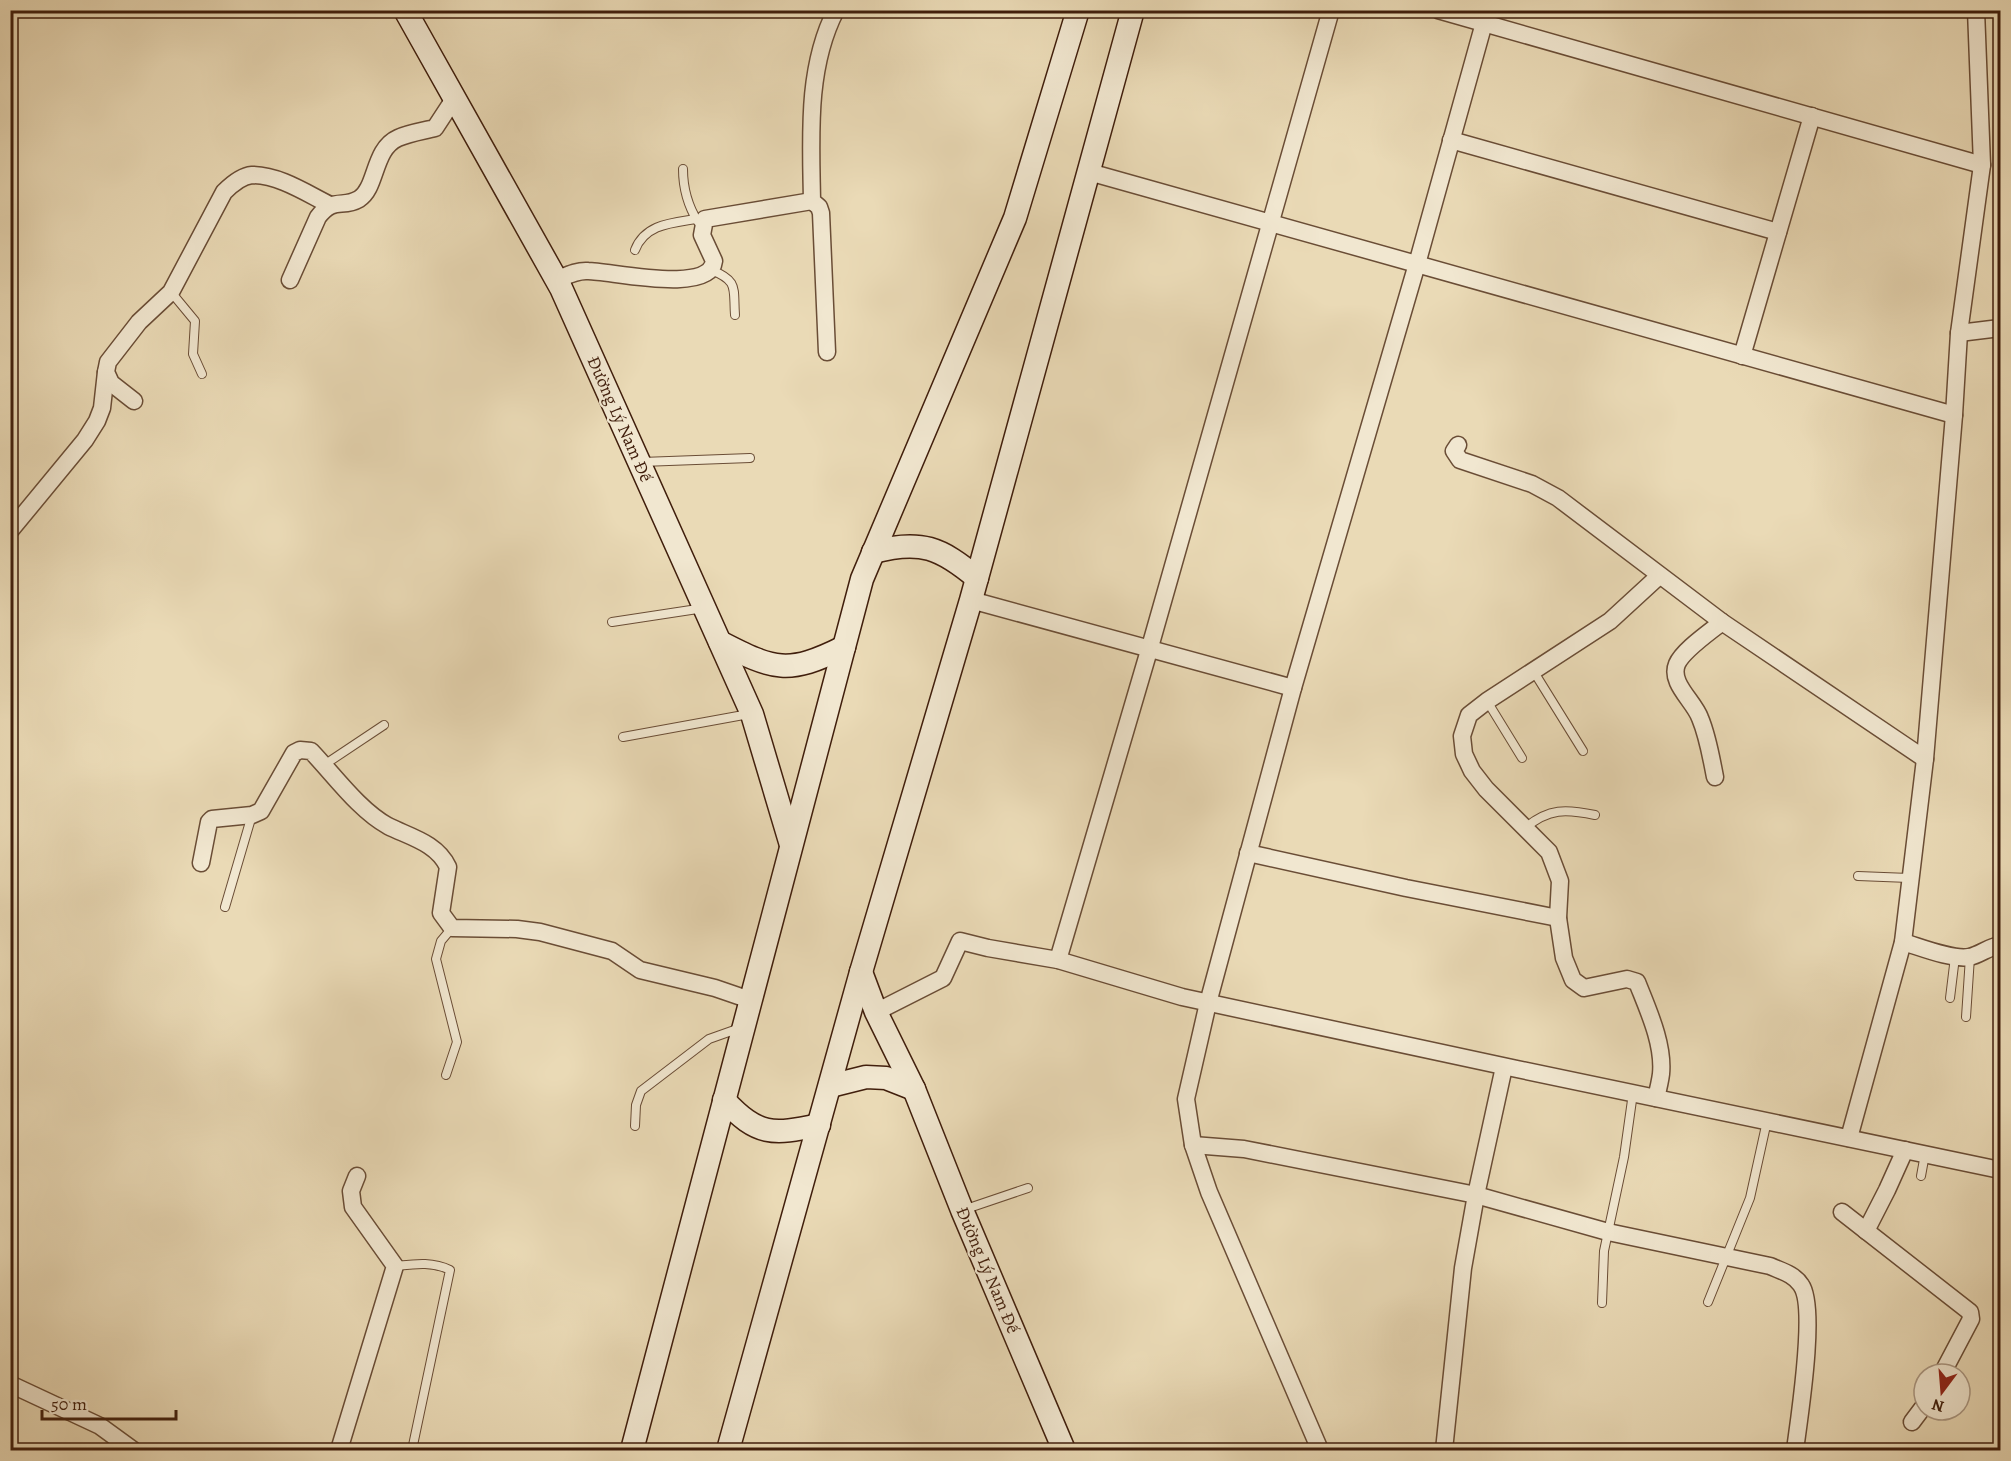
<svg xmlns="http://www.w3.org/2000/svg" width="2011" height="1461" font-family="Alegreya,serif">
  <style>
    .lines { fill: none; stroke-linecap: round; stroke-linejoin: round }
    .lane-casing { stroke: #6a4d36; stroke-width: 10 }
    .street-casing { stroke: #6a4d36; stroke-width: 19 }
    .secondary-casing { stroke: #401e0c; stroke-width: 25 }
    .lane { stroke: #f1e7d0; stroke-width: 8 }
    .street { stroke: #f1e7d0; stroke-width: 16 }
    .secondary { stroke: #f1e7d0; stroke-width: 22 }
    .labels { text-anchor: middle; stroke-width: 4.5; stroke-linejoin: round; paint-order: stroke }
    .street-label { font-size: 18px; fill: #401e0c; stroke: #f1e7d0 }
  </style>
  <rect width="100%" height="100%" fill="#eadab6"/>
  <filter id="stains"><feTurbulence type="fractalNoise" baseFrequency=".00333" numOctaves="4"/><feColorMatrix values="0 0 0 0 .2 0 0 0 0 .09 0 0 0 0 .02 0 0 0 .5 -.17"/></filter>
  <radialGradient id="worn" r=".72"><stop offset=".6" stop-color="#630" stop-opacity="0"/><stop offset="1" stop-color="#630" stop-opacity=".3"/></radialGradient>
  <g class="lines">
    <g class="lane-casing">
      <g id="lane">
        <path d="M 683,169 C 683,188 688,206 698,222"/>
        <path d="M 635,250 C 645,224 672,223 696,219"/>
        <path d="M 711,270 C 739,281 733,288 735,315"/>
        <path d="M 171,292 L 195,321 L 193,354 L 202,374"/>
        <path d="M 642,462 L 750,458"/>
        <path d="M 612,622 L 704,608"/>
        <path d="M 1534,672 L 1583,751"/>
        <path d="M 1487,701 L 1522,758"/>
        <path d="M 623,737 L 749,714"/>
        <path d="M 324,765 L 384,725"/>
        <path d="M 1525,828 C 1549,808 1566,809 1595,815"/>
        <path d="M 1858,876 L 1909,878"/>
        <path d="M 225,907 L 252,815"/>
        <path d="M 1950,998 L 1955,957"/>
        <path d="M 1966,1017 L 1970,957"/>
        <path d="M 446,1075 L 457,1042 L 436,959 L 441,941 L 452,928"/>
        <path d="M 635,1126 L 636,1105 L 641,1091 L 709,1039 L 740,1028"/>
        <path d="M 1921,1176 L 1925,1154"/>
        <path d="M 963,1210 L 1028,1188"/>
        <path d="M 395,1266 C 414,1264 432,1261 450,1270 L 412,1450"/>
        <path d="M 1708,1302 L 1750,1198 L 1767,1121"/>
        <path d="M 1602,1303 L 1604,1251 L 1624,1157 L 1633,1093"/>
      </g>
    </g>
    <g class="street-casing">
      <g id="street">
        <path d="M 1438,10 L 1982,165"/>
        <path d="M 1451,140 L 1778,232"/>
        <path d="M 1089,172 L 1954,415"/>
        <path d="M 290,280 L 318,217 C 334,196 342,209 359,199 C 377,188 373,149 398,138 C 409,133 423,131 435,128 L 454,99"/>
        <path d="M 556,280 C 566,276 577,270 588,271 C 611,271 710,295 714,261 L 702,235 L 705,219 L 812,201"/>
        <path d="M 1959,333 L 2000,328"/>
        <path d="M 827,352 L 821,213 L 819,207 L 812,201 C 811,138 806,68 836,10"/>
        <path d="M 1742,356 L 1812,116"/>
        <path d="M 134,401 L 111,383 L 106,372 L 108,362 L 139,322 L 171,292 L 224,192 C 231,185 241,176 252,175 C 279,175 306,193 330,205"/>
        <path d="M 1458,445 L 1454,451 L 1460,460 L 1532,484 L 1558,498 L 1722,622 L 1925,759"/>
        <path d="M 10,531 L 85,440 L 97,421 L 102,408 L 106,372"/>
        <path d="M 971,600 L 1293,688"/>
        <path d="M 1715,777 C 1711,757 1708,737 1700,718 C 1694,701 1669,683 1677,664 C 1683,650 1710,632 1722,622"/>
        <path d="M 1248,853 L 1406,888 L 1558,918"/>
        <path d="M 201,863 L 209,822 L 212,819 L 252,815 L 261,811 L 294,753 L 300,750 L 311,751 C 334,775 359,810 388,826 C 410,837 437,843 448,867 L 441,913 L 452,928 L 517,929 L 540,932 L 612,951 L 640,970 L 715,988 L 750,1000"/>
        <path d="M 1903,942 C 1920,947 1952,960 1969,957 C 1980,955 1988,947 2000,945"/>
        <path d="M 1058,960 L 1150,647 L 1331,10"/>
        <path d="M 876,1012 L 943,978 L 960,941 L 988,948 L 1058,960 L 1182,997 L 1517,1069 L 2000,1170"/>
        <path d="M 1656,1098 C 1658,1090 1660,1082 1661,1074 C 1664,1044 1648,1010 1637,982 L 1627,979 L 1584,988 L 1573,980 L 1564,958 L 1558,918 L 1560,881 L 1549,852 L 1486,789 L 1472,771 L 1464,754 L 1462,736 L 1469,715 L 1487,701 L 1610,621 L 1659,576"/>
        <path d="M 1849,1138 L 1903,942 L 1925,759 L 1954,415 L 1959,333 L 1982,165 L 1976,10"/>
        <path d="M 1193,1145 L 1244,1149 L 1476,1195 L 1608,1232 L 1770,1266 C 1781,1271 1794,1274 1801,1285 C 1817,1307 1799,1419 1795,1450"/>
        <path d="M 1842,1212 L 1970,1312 L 1971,1319 L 1942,1374"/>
        <path d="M 1866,1231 L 1887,1190 L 1905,1150"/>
        <path d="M 10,1384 L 100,1426 L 133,1450"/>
        <path d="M 1912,1422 L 1924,1406"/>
        <path d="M 339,1450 L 395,1266 L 353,1207 L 351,1191 L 357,1176"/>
        <path d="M 1320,1450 L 1209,1192 L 1193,1145 L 1186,1099 L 1208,1003 L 1293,688 L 1417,264 L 1484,23"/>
        <path d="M 1444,1450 L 1463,1268 L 1476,1195 L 1504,1067"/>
      </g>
    </g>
    <g class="secondary-casing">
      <g id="secondary">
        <path d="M 405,10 L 561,288 L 752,714 L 791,845"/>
        <path d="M 873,552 C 921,539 941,548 977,578"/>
        <path d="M 720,642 C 774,670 788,675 844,647"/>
        <path d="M 861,972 L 876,1012 L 914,1089 L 962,1210 L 1064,1450"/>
        <path d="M 830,1086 L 866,1077 L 886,1078 L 914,1089"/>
        <path d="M 724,1100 C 758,1136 772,1135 819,1125"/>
        <path d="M 632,1450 L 862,579 L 1015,218 L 1078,10"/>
        <path d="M 728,1450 L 861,972 L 971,600 L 1133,10"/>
      </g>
    </g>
    <use href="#lane" class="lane"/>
    <use href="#street" class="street"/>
    <use href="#secondary" class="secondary"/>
  </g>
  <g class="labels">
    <g class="street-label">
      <text transform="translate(620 419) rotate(66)" y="6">Đường Lý Nam Đế</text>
      <text transform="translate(988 1270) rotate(67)" y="6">Đường Lý Nam Đế</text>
    </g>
  </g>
  <rect width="2011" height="1461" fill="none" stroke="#eadab6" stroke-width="36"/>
  <rect x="12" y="12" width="1987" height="1437" fill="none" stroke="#401e0c" stroke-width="3"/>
  <rect x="18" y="18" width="1975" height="1425" fill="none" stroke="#401e0c" stroke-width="1.5"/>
  <g transform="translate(1942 1392) rotate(196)"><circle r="28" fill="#f1e7d0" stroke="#aa9782" stroke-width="1.5"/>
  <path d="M0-4.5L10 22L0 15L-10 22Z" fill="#8f2418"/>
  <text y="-9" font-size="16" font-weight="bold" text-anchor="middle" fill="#401e0c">N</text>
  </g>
  <path d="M42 1410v9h134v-9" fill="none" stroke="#401e0c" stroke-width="3"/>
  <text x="51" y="1410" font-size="18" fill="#401e0c" stroke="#f1e7d0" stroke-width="4.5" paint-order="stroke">50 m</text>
  <rect width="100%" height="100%" filter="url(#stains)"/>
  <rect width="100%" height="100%" fill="url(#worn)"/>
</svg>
